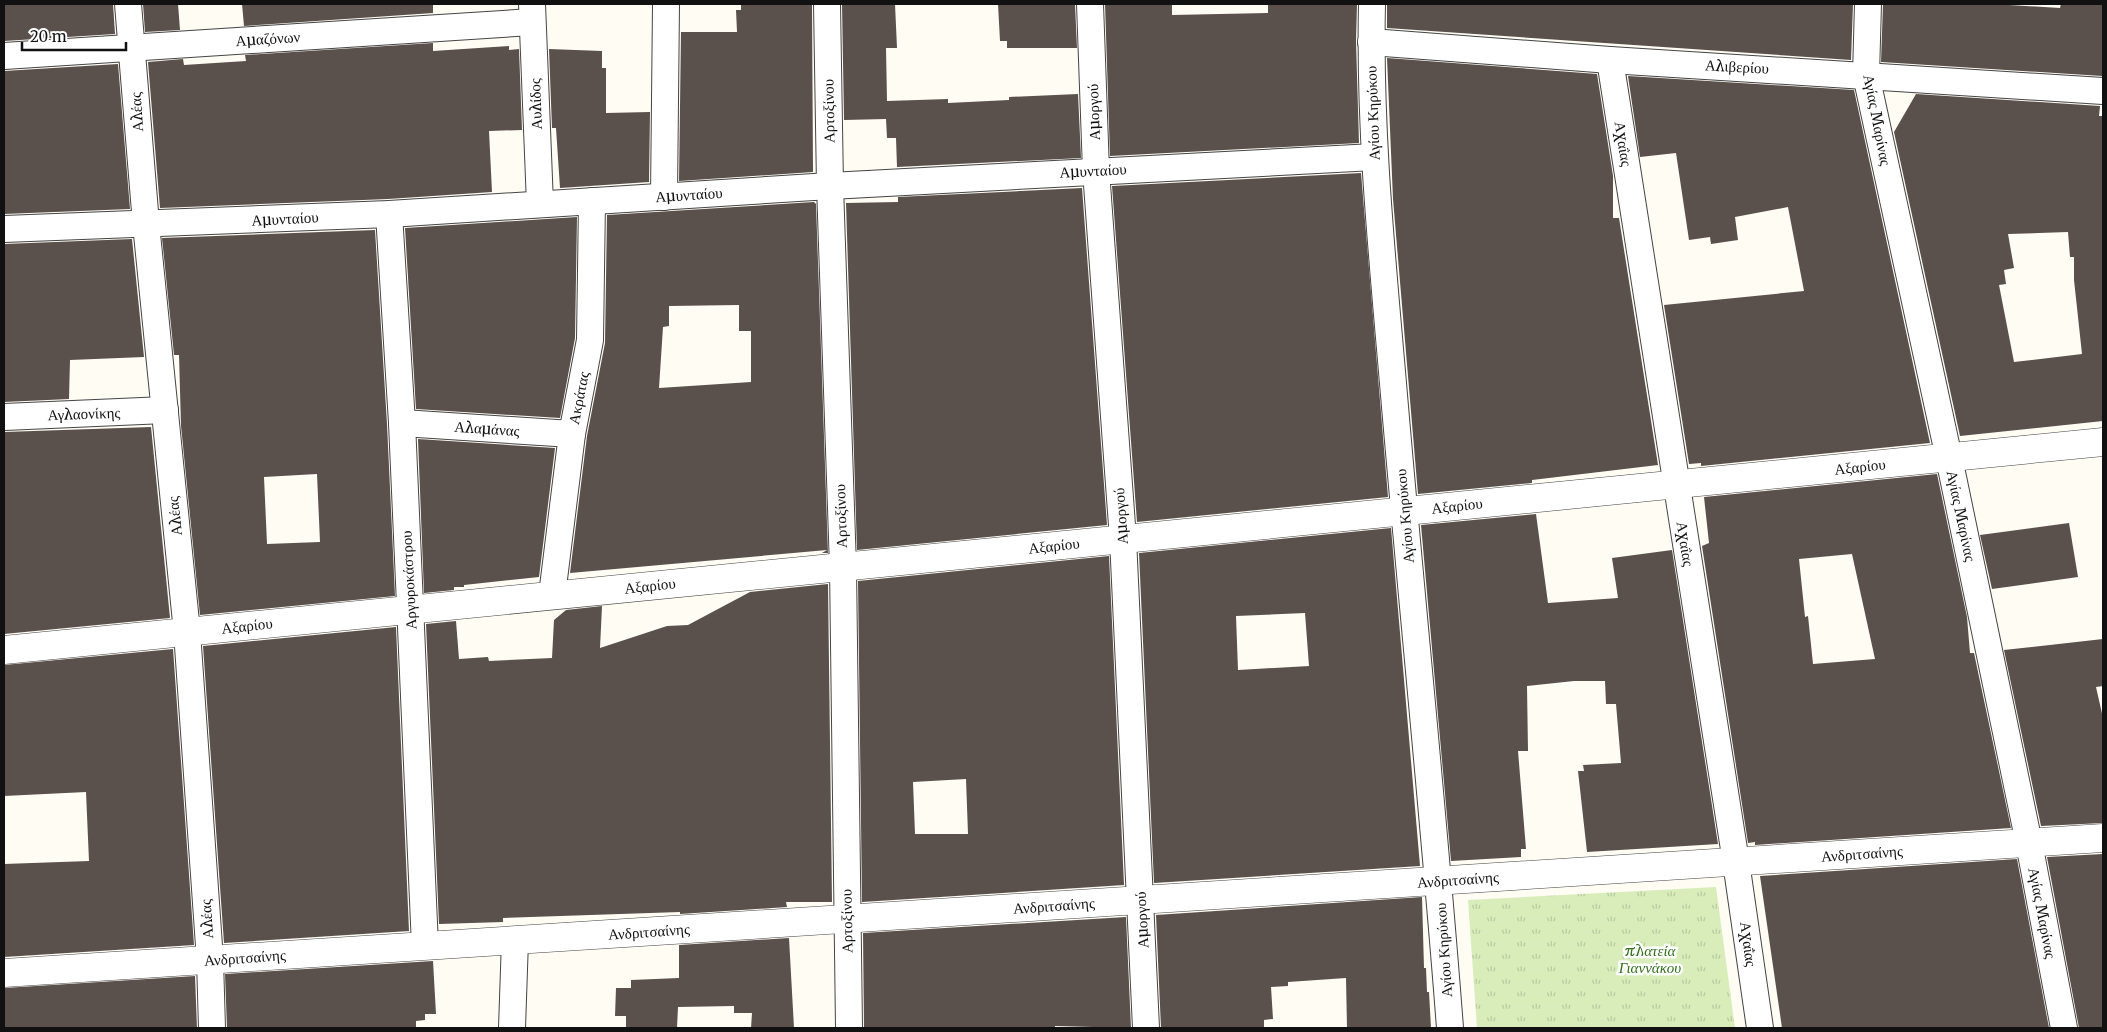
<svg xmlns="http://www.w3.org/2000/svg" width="2107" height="1032" font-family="Merriweather,serif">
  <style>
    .park { fill: url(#park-tufts) }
    .building { fill: #5a504c; fill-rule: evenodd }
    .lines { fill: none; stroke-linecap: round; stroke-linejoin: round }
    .minor-casing { stroke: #444; stroke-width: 28 }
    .tertiary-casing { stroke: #444; stroke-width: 29 }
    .minor { stroke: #fff; stroke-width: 26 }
    .tertiary { stroke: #fff; stroke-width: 28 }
    .labels { text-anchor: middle; stroke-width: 5; stroke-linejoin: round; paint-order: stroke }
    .street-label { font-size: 15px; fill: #111; stroke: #fff }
    .park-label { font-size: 15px; font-style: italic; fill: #336e1b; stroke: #fff }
  </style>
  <defs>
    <pattern id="park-tufts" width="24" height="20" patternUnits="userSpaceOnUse" patternTransform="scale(1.25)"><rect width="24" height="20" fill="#d8edba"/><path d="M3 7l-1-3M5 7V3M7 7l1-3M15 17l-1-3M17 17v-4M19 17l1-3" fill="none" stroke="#b8ca9f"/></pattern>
  </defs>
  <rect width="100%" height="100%" fill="#fffcf4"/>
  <path class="park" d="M 1716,887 L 1735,1028 L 1477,1028 L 1468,900 Z"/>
  <g class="building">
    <path d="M 4,4 L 113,4 L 115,34 L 4,41 Z"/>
    <path d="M 143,4 L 178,4 L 180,30 L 145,32 Z"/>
    <path d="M 242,4 L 433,4 L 433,13 L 244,26 Z"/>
    <path d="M 741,4 L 812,4 L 813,172 L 679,181 L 681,32 L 737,32 L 736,10 L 741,10 Z"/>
    <path d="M 842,4 L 895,4 L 897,48 L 886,48 L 887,101 L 948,99 L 948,103 L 1009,100 L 1009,97 L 1078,94 L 1081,158 L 897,167 L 896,138 L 887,138 L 886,119 L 844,120 Z"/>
    <path d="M 998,4 L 1075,4 L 1077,48 L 1007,48 L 1007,41 L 1000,41 Z"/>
    <path d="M 1105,4 L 1172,4 L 1172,15 L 1268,13 L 1268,4 L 1357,4 L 1356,41 L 1359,143 L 1110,156 Z"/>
    <path d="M 1387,4 L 1853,4 L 1851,60 L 1387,28 Z"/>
    <path d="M 1883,4 L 1993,4 L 2060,8 L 2061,4 L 2103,4 L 2102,76 L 1881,62 Z"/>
    <path d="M 433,43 L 433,51 L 509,46 L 509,50 L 519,49 L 522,130 L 489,131 L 492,192 L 388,199 L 160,208 L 148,62 L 183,59 L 184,65 L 246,61 L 245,55 Z"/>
    <path d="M 549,49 L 602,51 L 602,68 L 606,68 L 606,113 L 650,112 L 649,182 L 560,188 L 556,128 L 552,128 Z"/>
    <path d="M 1387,58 L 1597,74 L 1613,176 L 1613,218 L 1619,218 L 1658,465 L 1532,480 L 1532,483 L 1418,494 L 1393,199 Z"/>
    <path d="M 118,64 L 130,209 L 4,214 L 4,71 Z"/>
    <path d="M 1628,76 L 1854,90 L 1930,443 L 1701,466 L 1701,463 L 1689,464 L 1664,305 L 1804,291 L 1788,207 L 1735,217 L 1738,240 L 1711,244 L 1710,237 L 1689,240 L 1676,153 L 1640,157 Z"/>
    <path d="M 1916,94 L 2100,106 L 2099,116 L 2103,116 L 2103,421 L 1960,436 L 1894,132 ZM 2068,232 L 2070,257 L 2074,257 L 2074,280 L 2082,354 L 2014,362 L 1999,285 L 2006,284 L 2004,270 L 2014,268 L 2008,234 Z"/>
    <path d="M 1361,173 L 1388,497 L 1137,522 L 1112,186 Z"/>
    <path d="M 1082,188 L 1107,525 L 857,550 L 846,203 L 898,202 L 898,197 Z"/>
    <path d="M 814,202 L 816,204 L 828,553 L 822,553 L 827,550 L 570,573 L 587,436 L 605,343 L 607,215 ZM 739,305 L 739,331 L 751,331 L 751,382 L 659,388 L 663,327 L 669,326 L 669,306 Z"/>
    <path d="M 577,217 L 575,338 L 560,418 L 416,409 L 405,228 Z"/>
    <path d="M 375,230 L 387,424 L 395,596 L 200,615 L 181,426 L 179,355 L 174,355 L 162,238 ZM 317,474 L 320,542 L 267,544 L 264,477 Z"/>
    <path d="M 132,239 L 144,357 L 70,360 L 69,399 L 4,402 L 4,244 Z"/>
    <path d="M 151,427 L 170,618 L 4,634 L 4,432 Z"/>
    <path d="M 418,439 L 555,448 L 539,577 L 464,585 L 464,587 L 454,587 L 454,590 L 424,593 Z"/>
    <path d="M 1937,474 L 1967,617 L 1970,653 L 1974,653 L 2011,828 L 1755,845 L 1755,842 L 1748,843 L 1702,546 L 1709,543 L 1704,497 ZM 1852,554 L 1875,659 L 1813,664 L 1808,616 L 1805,617 L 1799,559 Z"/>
    <path d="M 1536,514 L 1548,603 L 1618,598 L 1612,558 L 1672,550 L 1718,844 L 1587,852 L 1578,771 L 1584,771 L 1583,765 L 1621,763 L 1616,704 L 1606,704 L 1605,681 L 1574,681 L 1527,686 L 1528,751 L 1518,751 L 1526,849 L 1521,849 L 1521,857 L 1451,861 L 1421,525 Z"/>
    <path d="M 2069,523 L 2078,577 L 1992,589 L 1980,535 Z"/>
    <path d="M 1391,528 L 1420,866 L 1154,883 L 1139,553 ZM 1305,613 L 1309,666 L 1238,670 L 1236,616 Z"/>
    <path d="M 1109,556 L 1124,885 L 862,902 L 858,581 ZM 966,779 L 968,834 L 915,834 L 913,782 Z"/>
    <path d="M 828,584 L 832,902 L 786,902 L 787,907 L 680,914 L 680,912 L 503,918 L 503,922 L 439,924 L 426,624 L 456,621 L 459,659 L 488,657 L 489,661 L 552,658 L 554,620 L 566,610 L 602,606 L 600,648 L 667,626 L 688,625 L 750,592 Z"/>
    <path d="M 396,627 L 409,931 L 224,943 L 203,646 Z"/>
    <path d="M 2103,639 L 2103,686 L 2096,687 L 2103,718 L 2103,823 L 2041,826 L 2004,650 Z"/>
    <path d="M 173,649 L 194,945 L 4,957 L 4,864 L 89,861 L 86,792 L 4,796 L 4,665 Z"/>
    <path d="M 2103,854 L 2103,1028 L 2079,1028 L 2047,857 Z"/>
    <path d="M 2017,859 L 2049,1028 L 1782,1028 L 1760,876 Z"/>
    <path d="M 1422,897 L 1424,968 L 1426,968 L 1427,992 L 1429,992 L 1431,1028 L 1347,1028 L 1346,978 L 1288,982 L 1288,986 L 1271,987 L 1273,1019 L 1264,1020 L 1264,1028 L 1161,1028 L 1156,915 Z"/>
    <path d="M 1126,917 L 1131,1028 L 1055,1026 L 1055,1028 L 864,1028 L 863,933 Z"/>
    <path d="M 789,938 L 794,1028 L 751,1028 L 752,1013 L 734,1013 L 734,1006 L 678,1007 L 677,1028 L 626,1028 L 626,1016 L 615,1016 L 616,988 L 631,988 L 631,980 L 679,978 L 679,945 Z"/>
    <path d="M 433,961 L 436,1014 L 425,1014 L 425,1020 L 416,1021 L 416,1028 L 227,1028 L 225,974 Z"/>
    <path d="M 195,976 L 197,1028 L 4,1028 L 4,988 Z"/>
  </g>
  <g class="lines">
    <g class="minor-casing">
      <g id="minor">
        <path d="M 128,4 L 146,224 L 187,632 L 210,960 L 212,1028"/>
        <path d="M 532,4 L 540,204"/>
        <path d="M 827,4 L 830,186 L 843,567 L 849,1028"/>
        <path d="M 1090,4 L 1096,171 L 1123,539 L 1146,1028"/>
        <path d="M 1372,4 C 1369,135 1383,265 1394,395 C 1412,606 1434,817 1450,1028"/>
        <path d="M 1868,4 L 1866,75 L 1949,458 L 2029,843 L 2064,1028"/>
        <path d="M 1371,42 L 1610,60 L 2103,91"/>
        <path d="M 4,56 L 532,22"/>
        <path d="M 1610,60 L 1736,862 L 1760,1028"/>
        <path d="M 664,197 L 666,4"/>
        <path d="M 389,214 L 402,423 L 425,946"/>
        <path d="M 4,229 L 389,214 L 830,186 L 1374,157"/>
        <path d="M 4,417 L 165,410"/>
        <path d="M 402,423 L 572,434"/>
        <path d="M 552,595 L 572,434 L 590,340 L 592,201"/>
        <path d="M 512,1028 L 515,940"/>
      </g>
    </g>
    <g class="tertiary-casing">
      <g id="tertiary">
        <path d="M 4,650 L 2103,442"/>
        <path d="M 4,973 L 2103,838"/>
      </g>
    </g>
    <use href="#minor" class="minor"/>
    <use href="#tertiary" class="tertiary"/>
  </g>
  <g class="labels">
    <g class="street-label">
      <text transform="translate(268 39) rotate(-4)" y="5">Αμαζόνων</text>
      <text transform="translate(1737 67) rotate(3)" y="5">Αλιβερίου</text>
      <text transform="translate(536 104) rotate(-92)" y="5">Αυλίδος</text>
      <text transform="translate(829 111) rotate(-91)" y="5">Αρτοξίνου</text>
      <text transform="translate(137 112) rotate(-94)" y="5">Αλέας</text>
      <text transform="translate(1094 112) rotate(-92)" y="5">Αμοργού</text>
      <text transform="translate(1373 113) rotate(-92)" y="5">Αγίου Κηρύκου</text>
      <text transform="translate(1877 120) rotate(79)" y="5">Αγίας Μαρίνας</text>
      <text transform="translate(1623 144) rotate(81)" y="5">Αχαΐας</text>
      <text transform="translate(1093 171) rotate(-3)" y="5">Αμυνταίου</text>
      <text transform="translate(689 195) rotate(-4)" y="5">Αμυνταίου</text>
      <text transform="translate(285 219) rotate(-3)" y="5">Αμυνταίου</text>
      <text transform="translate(579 398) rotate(-79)" y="5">Ακράτας</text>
      <text transform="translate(84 414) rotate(-2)" y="5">Αγλαονίκης</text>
      <text transform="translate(487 429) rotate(4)" y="5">Αλαμάνας</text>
      <text transform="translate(1860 467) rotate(-6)" y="5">Αξαρίου</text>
      <text transform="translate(1457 506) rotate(-6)" y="5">Αξαρίου</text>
      <text transform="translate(175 516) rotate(-96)" y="5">Αλέας</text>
      <text transform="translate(841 516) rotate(-92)" y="5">Αρτοξίνου</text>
      <text transform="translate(1121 516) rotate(-94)" y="5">Αμοργού</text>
      <text transform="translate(1405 516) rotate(-95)" y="5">Αγίου Κηρύκου</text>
      <text transform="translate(1961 516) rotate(78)" y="5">Αγίας Μαρίνας</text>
      <text transform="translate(1685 544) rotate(81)" y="5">Αχαΐας</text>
      <text transform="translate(1054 546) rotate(-6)" y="5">Αξαρίου</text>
      <text transform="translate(409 580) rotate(-93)" y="5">Αργυροκάστρου</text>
      <text transform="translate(650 586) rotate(-6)" y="5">Αξαρίου</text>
      <text transform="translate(247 626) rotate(-6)" y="5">Αξαρίου</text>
      <text transform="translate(1862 854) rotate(-4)" y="5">Ανδριτσαίνης</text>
      <text transform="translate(1458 880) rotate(-4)" y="5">Ανδριτσαίνης</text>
      <text transform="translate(1054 906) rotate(-4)" y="5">Ανδριτσαίνης</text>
      <text transform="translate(2042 913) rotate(79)" y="5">Αγίας Μαρίνας</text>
      <text transform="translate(207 919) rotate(-94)" y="5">Αλέας</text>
      <text transform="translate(1142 920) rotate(-93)" y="5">Αμοργού</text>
      <text transform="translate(847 921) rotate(-91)" y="5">Αρτοξίνου</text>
      <text transform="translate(649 932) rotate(-4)" y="5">Ανδριτσαίνης</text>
      <text transform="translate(1748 944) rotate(82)" y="5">Αχαΐας</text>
      <text transform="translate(1444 950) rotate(-94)" y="5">Αγίου Κηρύκου</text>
      <text transform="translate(245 958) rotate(-4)" y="5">Ανδριτσαίνης</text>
    </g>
    <g class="park-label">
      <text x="1650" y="956">πλατεία<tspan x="1650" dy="17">Γιαννάκου</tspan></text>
    </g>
  </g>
  <rect width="2107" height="1032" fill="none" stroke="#111111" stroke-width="10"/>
  <path d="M22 42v8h104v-8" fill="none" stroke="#111111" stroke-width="2.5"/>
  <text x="30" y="42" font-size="15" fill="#111111" stroke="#ffffff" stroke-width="4" paint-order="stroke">20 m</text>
</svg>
